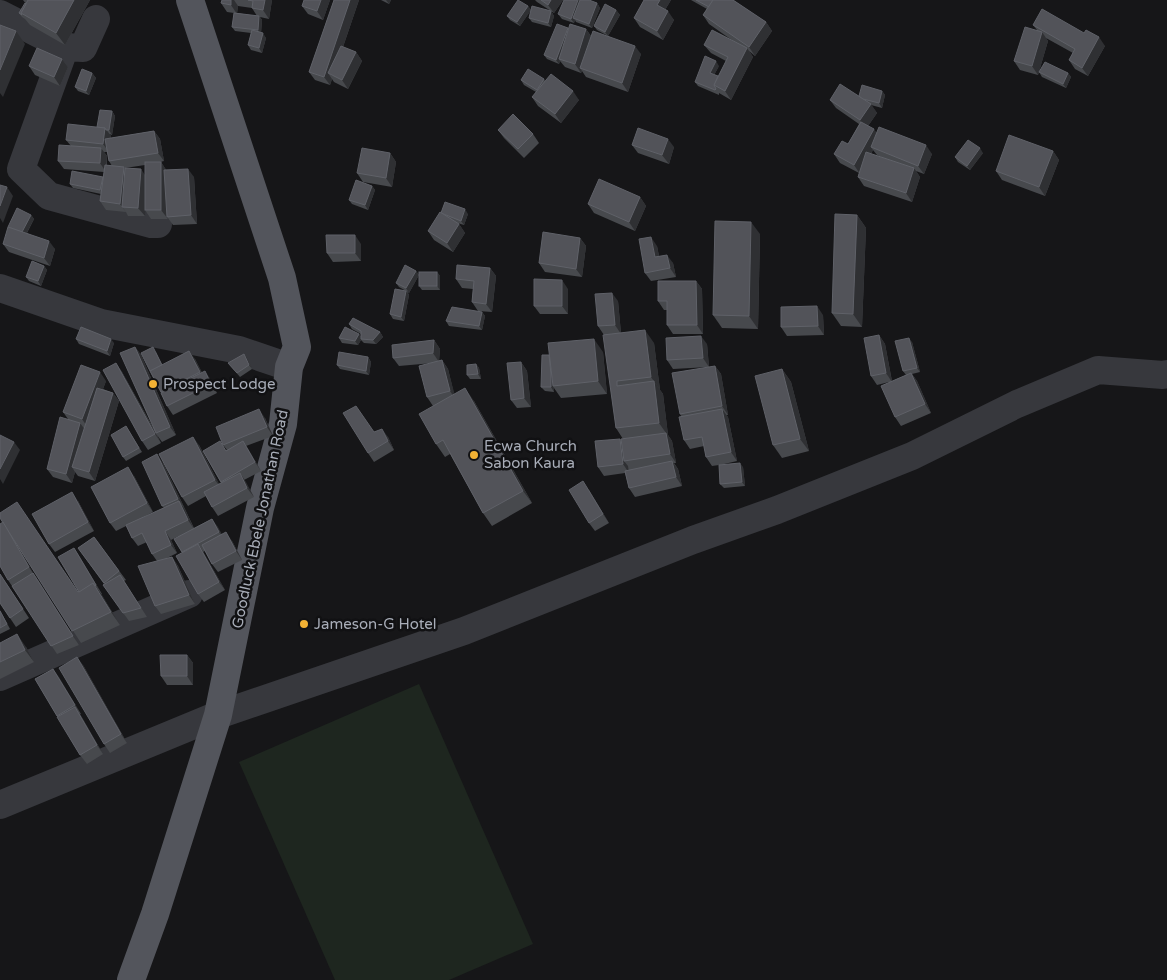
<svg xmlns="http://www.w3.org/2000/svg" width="1167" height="980" font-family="'Varela Round',sans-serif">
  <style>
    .green { fill: #1e261f }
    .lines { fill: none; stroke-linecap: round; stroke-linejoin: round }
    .minor { stroke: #37383d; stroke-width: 28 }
    .major { stroke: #53555c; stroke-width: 28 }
    .wall { fill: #47494d; fill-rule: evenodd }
    .shaded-wall { fill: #2f3033 }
    .building { fill: #525359; stroke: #5f6168 }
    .poi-dot { fill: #f2b134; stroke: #111113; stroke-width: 2 }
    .labels { text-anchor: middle; stroke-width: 5; stroke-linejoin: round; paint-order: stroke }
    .poi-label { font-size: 15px; fill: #a8adb8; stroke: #111113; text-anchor: start }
    .street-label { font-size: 15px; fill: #a8adb8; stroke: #111113 }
  </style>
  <rect width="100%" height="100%" fill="#161618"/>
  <path class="green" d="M 419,684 L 533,944 L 449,980 L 335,980 L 239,762 Z"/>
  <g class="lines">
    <g class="minor">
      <path d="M 0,14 L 65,47"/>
      <path d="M 96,19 L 83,48 L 65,47 L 21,169 L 49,196 L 151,224 L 158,224"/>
      <path d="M 0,288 L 101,323 L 239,350 L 289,367"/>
      <path d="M 0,677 L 189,594"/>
      <path d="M 0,805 L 218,715 L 464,631 L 693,540 L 777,510 L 912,456 L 1017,404 L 1098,370 L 1163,375 L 1167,374"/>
    </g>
    <path class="major" d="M 131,980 L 155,914 L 218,715 L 260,508 L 283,424 L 289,367 L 297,347 L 282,278 L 190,0"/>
  </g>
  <g class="wall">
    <path d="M 23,0 L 90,0 L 65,45 L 30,25 L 25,19 L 22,17 L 19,13 L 26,4 Z"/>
    <path d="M 222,0 L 272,0 L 269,19 L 260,17 L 262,20 L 261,33 L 266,38 L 262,53 L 251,50 L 248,45 L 251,33 L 235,31 L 232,27 L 234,13 L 227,12 L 221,3 ZM 238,6 L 252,8 L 257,16 L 237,13 Z"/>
    <path d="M 330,0 L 323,20 L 308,14 L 302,6 Z"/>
    <path d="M 334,0 L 359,0 L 343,47 L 356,52 L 362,61 L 348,89 L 334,82 L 332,79 L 330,85 L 315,80 L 309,72 Z"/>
    <path d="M 381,0 L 391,0 L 389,4 Z"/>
    <path d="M 535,0 L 563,0 L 554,13 L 551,11 L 554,16 L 551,27 L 532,22 L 529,18 L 551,11 L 537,2 Z"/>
    <path d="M 644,0 L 671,0 L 665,10 L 674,20 L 663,40 L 640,27 L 634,18 Z"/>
    <path d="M 691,0 L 733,0 L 766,22 L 772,31 L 755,56 L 749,51 L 753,57 L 731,100 L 719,93 L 719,95 L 698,86 L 695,82 L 719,66 L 714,75 L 718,76 L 726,61 L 711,53 L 704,45 L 736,43 L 709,24 L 703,15 L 707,9 Z"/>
    <path d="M 597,3 L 600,8 L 592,28 L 576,22 L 575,20 L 574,23 L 562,19 L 558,14 Z"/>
    <path d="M 528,6 L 531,10 L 520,26 L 510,20 L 507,16 Z"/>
    <path d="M 616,10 L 620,15 L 608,36 L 641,54 L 628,92 L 586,77 L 582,71 L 581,73 L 565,67 L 560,61 L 559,64 L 547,59 L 544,55 L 568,28 L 569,29 L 586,29 L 591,36 L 608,36 L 597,30 L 594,26 Z"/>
    <path d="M 1033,25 L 1105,46 L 1088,76 L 1075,69 L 1069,60 L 1073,53 L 1046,38 L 1048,41 L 1038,75 L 1020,70 L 1014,61 L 1037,30 Z"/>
    <path d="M 62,59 L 68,67 L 60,86 L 35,75 L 29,66 Z"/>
    <path d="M 1039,72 L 1068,73 L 1071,77 L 1066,88 L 1042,77 Z"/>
    <path d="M 92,73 L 96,78 L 89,95 L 78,91 L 75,87 Z"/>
    <path d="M 544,79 L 545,81 L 579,100 L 561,123 L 538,106 L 532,97 L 536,92 L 524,85 L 521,80 Z"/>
    <path d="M 882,91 L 885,95 L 882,108 L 871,105 L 877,113 L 868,126 L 877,133 L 932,154 L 924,174 L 916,171 L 920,177 L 912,202 L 864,186 L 858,177 L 859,173 L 840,163 L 834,154 L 848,144 L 859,124 L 836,108 L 830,100 L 859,96 ZM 873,150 L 877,155 L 883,158 L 871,154 Z"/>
    <path d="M 112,111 L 115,116 L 112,135 L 109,134 L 111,136 L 111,138 L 154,131 L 160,139 L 164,161 L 160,162 L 161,162 L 166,170 L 194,177 L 197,224 L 173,225 L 168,218 L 168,219 L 151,219 L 145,210 L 145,204 L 145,216 L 128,216 L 126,212 L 106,210 L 100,201 L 101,194 L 73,188 L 70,184 L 103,177 L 104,172 L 64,169 L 58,161 L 71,146 L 66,140 L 97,127 ZM 104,152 L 108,152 L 109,161 L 112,166 L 107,165 L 107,156 ZM 145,165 L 145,176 L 125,168 Z"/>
    <path d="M 498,130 L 533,134 L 539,143 L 524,158 L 504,138 Z"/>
    <path d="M 632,145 L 674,147 L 669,164 L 638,153 Z"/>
    <path d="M 1053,151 L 1059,160 L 1045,196 L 1002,180 L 996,171 Z"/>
    <path d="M 390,153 L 396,162 L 392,187 L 363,182 L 357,173 Z"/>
    <path d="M 983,153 L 970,170 L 958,162 L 955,157 Z"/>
    <path d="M 372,186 L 375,190 L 368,210 L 352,204 L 349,200 Z"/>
    <path d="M 640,197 L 646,206 L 635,231 L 594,213 L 588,204 Z"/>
    <path d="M 441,213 L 468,214 L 464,225 L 454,222 L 459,224 L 465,233 L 453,252 L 434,240 L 428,231 Z"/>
    <path d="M 31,215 L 34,219 L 27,233 L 55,249 L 50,266 L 9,252 L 3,244 Z"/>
    <path d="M 857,215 L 866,228 L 862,327 L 841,326 L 832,313 Z"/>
    <path d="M 760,234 L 758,329 L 722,328 L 713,315 Z"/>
    <path d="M 580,238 L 586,246 L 582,277 L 545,272 L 539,263 Z"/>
    <path d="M 361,244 L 361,261 L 333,262 L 327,253 Z"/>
    <path d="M 657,246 L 659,256 L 673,263 L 676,277 L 651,281 L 645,273 Z"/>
    <path d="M 44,266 L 47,270 L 41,286 L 29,281 L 26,277 Z"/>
    <path d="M 490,268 L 496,276 L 492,312 L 478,311 L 472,302 L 473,289 L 462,288 L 456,279 Z"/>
    <path d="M 416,271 L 419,275 L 409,293 L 407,291 L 409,295 L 404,321 L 393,319 L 390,314 L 406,291 L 399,287 L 396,283 Z"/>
    <path d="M 437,272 L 440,276 L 440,290 L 422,290 L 419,286 Z"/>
    <path d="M 696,281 L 702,289 L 703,334 L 673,334 L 667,325 L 667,310 L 664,310 L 658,301 Z"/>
    <path d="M 568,289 L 568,314 L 540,314 L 534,306 Z"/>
    <path d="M 618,301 L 621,333 L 654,343 L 660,390 L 663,394 L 668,435 L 672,441 L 676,463 L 674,463 L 678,469 L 682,486 L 635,497 L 629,488 L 625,473 L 604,476 L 598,467 L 620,439 L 621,441 L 623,439 L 616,428 L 604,335 L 598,326 Z"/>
    <path d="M 482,312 L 485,316 L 482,330 L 449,326 L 446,321 Z"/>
    <path d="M 823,315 L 824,335 L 787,336 L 781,327 Z"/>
    <path d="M 349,324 L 380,332 L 383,337 L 376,344 L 364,343 L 361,340 L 358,345 L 342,343 L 339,338 L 359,334 L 361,337 L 361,334 L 352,329 Z"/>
    <path d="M 879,335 L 885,344 L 892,381 L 906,375 L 903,371 L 912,342 L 920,372 L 912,374 L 917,381 L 931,413 L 901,426 L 895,417 L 889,382 L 877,385 L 871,376 Z"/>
    <path d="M 76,339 L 114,343 L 110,356 L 79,344 Z"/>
    <path d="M 434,340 L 440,349 L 439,361 L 442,360 L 448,369 L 454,394 L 474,401 L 532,503 L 492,526 L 483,513 L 450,454 L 445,457 L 436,444 L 433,406 L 427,397 L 433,363 L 399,366 L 393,358 Z"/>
    <path d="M 707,344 L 709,367 L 673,369 L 667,360 Z"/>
    <path d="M 135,347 L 141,355 L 176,435 L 162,442 L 157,435 L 161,443 L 148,450 L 142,441 L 116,363 L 122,372 L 154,429 Z"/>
    <path d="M 156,352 L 162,365 L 195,359 L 202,373 L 211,380 L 217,393 L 173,415 L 167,406 L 161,393 L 150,371 Z"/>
    <path d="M 603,352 L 607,394 L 561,398 L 554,388 L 554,392 L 545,391 L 541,387 L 549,355 Z"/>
    <path d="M 368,357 L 371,362 L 369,375 L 340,369 L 337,365 Z"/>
    <path d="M 247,358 L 252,369 L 240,377 L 228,363 Z"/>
    <path d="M 521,362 L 527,371 L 531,407 L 517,408 L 511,400 Z"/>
    <path d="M 476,364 L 479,368 L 481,379 L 470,379 L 467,375 Z"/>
    <path d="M 715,366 L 721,374 L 728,415 L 726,415 L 728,417 L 737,461 L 720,465 L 743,467 L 745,486 L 724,488 L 720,484 L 719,465 L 712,466 L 706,457 L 704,446 L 690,449 L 684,440 L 682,417 L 680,414 Z"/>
    <path d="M 782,369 L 791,382 L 809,451 L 782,458 L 773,445 Z"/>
    <path d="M 106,381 L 103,389 L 113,393 L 119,401 L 95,481 L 78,476 L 75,472 L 72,483 L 53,477 L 47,469 L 68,419 L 63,412 Z"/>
    <path d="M 265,418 L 273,436 L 246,446 L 261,471 L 244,480 L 254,497 L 218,516 L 212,507 L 206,496 L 188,506 L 182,497 L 199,445 L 219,484 L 221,483 L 203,451 L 227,450 L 223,445 Z"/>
    <path d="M 126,426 L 142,452 L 126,461 L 123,457 Z"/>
    <path d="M 374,432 L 388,437 L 394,450 L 374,462 L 368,453 Z"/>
    <path d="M 163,463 L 194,528 L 212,519 L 222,535 L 232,541 L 242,560 L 218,572 L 212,564 L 205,551 L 203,552 L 225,590 L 204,602 L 198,594 L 182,553 L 174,539 L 179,536 L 171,540 L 177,553 L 167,558 L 172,557 L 178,566 L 195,604 L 161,614 L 155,606 L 157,561 L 152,554 L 147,542 L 138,546 L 132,538 L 126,526 L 116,531 L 110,523 L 134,476 L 153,512 L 136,521 L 164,508 L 162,506 Z"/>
    <path d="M 589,490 L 609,523 L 595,531 L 589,523 Z"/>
    <path d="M 78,501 L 94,531 L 55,552 L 49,544 Z"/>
    <path d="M 0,524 L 78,592 L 79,592 L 74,548 L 102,594 L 101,594 L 120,625 L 81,643 L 12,537 L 33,573 L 79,645 L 57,654 L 8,580 Z"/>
    <path d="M 94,537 L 126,580 L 124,581 L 147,617 L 129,621 L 103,585 L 104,584 L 78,548 Z"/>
    <path d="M 0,574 L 29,618 L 16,627 L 0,603 Z"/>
    <path d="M 0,610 L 10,629 L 0,634 Z"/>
    <path d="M 0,643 L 26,647 L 34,662 L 0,679 Z"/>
    <path d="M 187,655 L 193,663 L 193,685 L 167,685 L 161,676 Z"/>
    <path d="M 83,665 L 127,743 L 110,753 L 104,744 Z"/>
    <path d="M 53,669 L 81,714 L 80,714 L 103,754 L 87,764 L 80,755 L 35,679 Z"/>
  </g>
  <g class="shaded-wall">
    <path d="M 74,0 L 90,0 L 65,45 L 56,33 Z"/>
    <path d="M 231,0 L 234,0 L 238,6 L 237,14 L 231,5 Z"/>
    <path d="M 265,0 L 272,0 L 269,19 L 263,10 Z"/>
    <path d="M 321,0 L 330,0 L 323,20 L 317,11 Z"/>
    <path d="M 350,0 L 359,0 L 333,76 L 328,73 L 332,79 L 330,85 L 324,77 Z"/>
    <path d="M 386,0 L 391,0 L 389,4 Z"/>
    <path d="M 551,0 L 563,0 L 554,13 L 548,5 Z"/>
    <path d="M 578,0 L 582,0 L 573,18 L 575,20 L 574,23 L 571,19 Z"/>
    <path d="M 660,0 L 671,0 L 663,13 L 657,5 Z"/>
    <path d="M 597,3 L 600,8 L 592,28 L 589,24 Z"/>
    <path d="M 528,6 L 531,10 L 520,26 L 517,22 Z"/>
    <path d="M 616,10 L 620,15 L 608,36 L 605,32 Z"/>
    <path d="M 551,11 L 554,16 L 551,27 L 548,23 Z"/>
    <path d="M 668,11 L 674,20 L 663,40 L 657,31 Z"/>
    <path d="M 259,16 L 262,20 L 261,34 L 258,30 Z"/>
    <path d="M 766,22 L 772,31 L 755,56 L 749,47 Z"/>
    <path d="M 568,28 L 571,32 L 559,59 L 560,61 L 559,64 L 556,60 Z"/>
    <path d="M 586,29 L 592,38 L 580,68 L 582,71 L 581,73 L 575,64 Z"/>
    <path d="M 16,31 L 25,44 L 3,97 L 0,93 L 0,70 Z"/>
    <path d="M 1042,32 L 1048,41 L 1038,75 L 1032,66 Z"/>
    <path d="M 263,33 L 266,38 L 262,53 L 259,48 Z"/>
    <path d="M 1099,37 L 1105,46 L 1088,76 L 1082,68 Z"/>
    <path d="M 635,46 L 641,54 L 628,92 L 622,83 Z"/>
    <path d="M 747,48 L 753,57 L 731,100 L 725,91 Z"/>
    <path d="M 356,52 L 362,61 L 348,89 L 342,80 Z"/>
    <path d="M 62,59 L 68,67 L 60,86 L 54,77 Z"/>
    <path d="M 716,61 L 719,66 L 713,77 L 710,73 Z"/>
    <path d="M 92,73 L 96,78 L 89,95 L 86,91 Z"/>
    <path d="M 1068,73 L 1071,77 L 1066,88 L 1063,84 Z"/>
    <path d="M 573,91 L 579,100 L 561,123 L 555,114 Z"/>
    <path d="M 882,91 L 885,95 L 882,108 L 879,103 Z"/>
    <path d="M 871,104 L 877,113 L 866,129 L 860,120 Z"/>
    <path d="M 112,111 L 115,116 L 112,135 L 109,130 Z"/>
    <path d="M 105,128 L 111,136 L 109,152 L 103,144 Z"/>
    <path d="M 874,129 L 880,138 L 871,147 L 873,150 L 860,174 L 854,165 Z"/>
    <path d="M 154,131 L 160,139 L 164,161 L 158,153 Z"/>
    <path d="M 668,139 L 674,147 L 669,164 L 662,155 Z"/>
    <path d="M 926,145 L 932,154 L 924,174 L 918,166 Z"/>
    <path d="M 101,148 L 107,156 L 106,172 L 100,163 Z"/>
    <path d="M 980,148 L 983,153 L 970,170 L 967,166 Z"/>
    <path d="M 1053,151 L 1059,160 L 1045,196 L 1039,187 Z"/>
    <path d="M 390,153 L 396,162 L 392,187 L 386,178 Z"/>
    <path d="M 161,162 L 167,171 L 168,219 L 161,210 Z"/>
    <path d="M 124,167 L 130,176 L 122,207 L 126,212 L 120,204 Z"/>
    <path d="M 914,168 L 920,177 L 912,202 L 906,193 Z"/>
    <path d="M 141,169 L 147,178 L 145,216 L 138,208 Z"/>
    <path d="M 188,169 L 194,177 L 197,224 L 191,215 Z"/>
    <path d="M 372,186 L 375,190 L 368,210 L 365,205 Z"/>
    <path d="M 7,187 L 13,196 L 3,223 L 0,218 L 0,206 Z"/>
    <path d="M 640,197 L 646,206 L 635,231 L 629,222 Z"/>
    <path d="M 465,209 L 468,214 L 464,225 L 461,221 Z"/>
    <path d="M 31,215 L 34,219 L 24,238 L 21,234 Z"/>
    <path d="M 857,215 L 866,228 L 862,327 L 853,314 Z"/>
    <path d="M 751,222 L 760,234 L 758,329 L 749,316 Z"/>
    <path d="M 459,224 L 465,233 L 453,252 L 447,243 Z"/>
    <path d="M 355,235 L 361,244 L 361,261 L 355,253 Z"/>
    <path d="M 651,237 L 657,246 L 661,266 L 655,257 Z"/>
    <path d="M 580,238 L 586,246 L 582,277 L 576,269 Z"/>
    <path d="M 49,241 L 55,249 L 50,266 L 44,258 Z"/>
    <path d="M 667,255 L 673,263 L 676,277 L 670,268 Z"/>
    <path d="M 44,266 L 47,270 L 41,286 L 38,281 Z"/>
    <path d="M 490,268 L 496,276 L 492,312 L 486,304 Z"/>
    <path d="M 416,271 L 419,275 L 409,293 L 406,288 Z"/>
    <path d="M 437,272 L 440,276 L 440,290 L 437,286 Z"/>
    <path d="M 562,280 L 568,289 L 568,314 L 562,306 Z"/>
    <path d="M 696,281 L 702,289 L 703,334 L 697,325 Z"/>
    <path d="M 406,291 L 409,295 L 404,321 L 401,317 Z"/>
    <path d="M 612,293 L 618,301 L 621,334 L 615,325 Z"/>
    <path d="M 817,306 L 823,315 L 824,335 L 818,326 Z"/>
    <path d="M 482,312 L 485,316 L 482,330 L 479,326 Z"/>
    <path d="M 645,330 L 654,343 L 660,390 L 651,377 Z"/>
    <path d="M 380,332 L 383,337 L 376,344 L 373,340 Z"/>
    <path d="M 359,334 L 362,339 L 361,339 L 361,340 L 358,345 L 355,341 Z"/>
    <path d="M 879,335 L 885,344 L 892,382 L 886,373 Z"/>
    <path d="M 701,336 L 707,344 L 709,367 L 703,358 Z"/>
    <path d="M 909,338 L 912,342 L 920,372 L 917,368 Z"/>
    <path d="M 111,339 L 114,343 L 110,356 L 107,351 Z"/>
    <path d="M 594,339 L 603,352 L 607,394 L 598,381 Z"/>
    <path d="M 434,340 L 440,349 L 439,362 L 433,353 Z"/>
    <path d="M 135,347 L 141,355 L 176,435 L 170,427 Z"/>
    <path d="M 189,351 L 195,359 L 206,380 L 200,372 Z"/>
    <path d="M 244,354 L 247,358 L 252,369 L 249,365 Z"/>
    <path d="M 552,355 L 553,386 L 554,388 L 554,392 L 551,387 Z"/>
    <path d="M 368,357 L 371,362 L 369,375 L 366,371 Z"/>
    <path d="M 442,360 L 448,369 L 456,400 L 450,391 Z"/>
    <path d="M 521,362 L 527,371 L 531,407 L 524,398 Z"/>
    <path d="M 116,363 L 122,372 L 161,443 L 155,434 Z"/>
    <path d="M 476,364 L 479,368 L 481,379 L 478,374 Z"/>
    <path d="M 715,366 L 721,374 L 728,415 L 722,406 Z"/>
    <path d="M 782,369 L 791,382 L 809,451 L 800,439 Z"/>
    <path d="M 205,371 L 211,380 L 217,393 L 211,384 Z"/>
    <path d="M 100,372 L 106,381 L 88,428 L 82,419 Z"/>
    <path d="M 911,373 L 917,381 L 931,413 L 925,404 Z"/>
    <path d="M 654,381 L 663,394 L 668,435 L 672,441 L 676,463 L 670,454 L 666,433 L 659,423 Z"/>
    <path d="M 465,388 L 474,401 L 532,503 L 523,491 Z"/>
    <path d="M 113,393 L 119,401 L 95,481 L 89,472 Z"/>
    <path d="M 259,409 L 265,418 L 273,436 L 267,427 Z"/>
    <path d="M 722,409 L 728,417 L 737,461 L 731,452 Z"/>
    <path d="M 80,423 L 86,431 L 72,467 L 75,472 L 72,483 L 66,474 Z"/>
    <path d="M 382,429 L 388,437 L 394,450 L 388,441 Z"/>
    <path d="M 193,437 L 199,445 L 221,488 L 215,480 Z"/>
    <path d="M 620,439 L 626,448 L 624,461 L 628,466 L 629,473 L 623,464 Z"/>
    <path d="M 243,441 L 249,450 L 261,471 L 255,462 Z"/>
    <path d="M 14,442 L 20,450 L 3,484 L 0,479 L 0,469 Z"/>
    <path d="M 157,454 L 163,463 L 184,507 L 178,499 Z"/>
    <path d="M 672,461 L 678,469 L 682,486 L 676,477 Z"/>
    <path d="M 740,463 L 743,467 L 745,486 L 742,482 Z"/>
    <path d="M 128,467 L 134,476 L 153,512 L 147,503 Z"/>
    <path d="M 240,473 L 246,482 L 254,497 L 247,488 Z"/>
    <path d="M 583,481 L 589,490 L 609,523 L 603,514 Z"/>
    <path d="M 72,492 L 78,501 L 94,531 L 88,522 Z"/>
    <path d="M 179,501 L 185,509 L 194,529 L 188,520 Z"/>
    <path d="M 212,519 L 218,527 L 225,540 L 219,532 Z"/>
    <path d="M 3,522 L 9,531 L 35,576 L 29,567 Z"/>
    <path d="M 165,531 L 171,540 L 177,553 L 171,545 Z"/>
    <path d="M 226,532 L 232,541 L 242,560 L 236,551 Z"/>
    <path d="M 198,544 L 204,553 L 225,590 L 219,582 Z"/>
    <path d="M 74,548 L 80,557 L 102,594 L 96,585 Z"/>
    <path d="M 172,557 L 178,566 L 195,604 L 189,595 Z"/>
    <path d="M 33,573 L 39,581 L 79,645 L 73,636 Z"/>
    <path d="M 93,583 L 102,595 L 120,625 L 111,612 Z"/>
    <path d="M 17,634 L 26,647 L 34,662 L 25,650 Z"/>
    <path d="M 187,655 L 193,663 L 193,685 L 187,676 Z"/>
    <path d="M 77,657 L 83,665 L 127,743 L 121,734 Z"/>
    <path d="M 53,669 L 59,677 L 81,714 L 75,705 Z"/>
    <path d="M 75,707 L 81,716 L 103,754 L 97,745 Z"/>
  </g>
  <g class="building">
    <path d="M 28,0 L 74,0 L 56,33 L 21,13 Z"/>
    <path d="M 222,0 L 231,0 L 231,5 L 221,3 Z"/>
    <path d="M 248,0 L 265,0 L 263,10 L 252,8 L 253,1 Z"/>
    <path d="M 304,0 L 321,0 L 317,11 L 302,6 Z"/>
    <path d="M 334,0 L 350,0 L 324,77 L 309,72 Z"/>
    <path d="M 518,0 L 528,6 L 517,22 L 507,16 Z"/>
    <path d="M 541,0 L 551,0 L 548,5 Z"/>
    <path d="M 564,0 L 578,0 L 571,19 L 558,14 Z"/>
    <path d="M 580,0 L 589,0 L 597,3 L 589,24 L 573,18 Z"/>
    <path d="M 644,0 L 660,0 L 657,5 L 668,11 L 657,31 L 634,18 Z"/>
    <path d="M 696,0 L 713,0 L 709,7 Z"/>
    <path d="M 713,0 L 733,0 L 766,22 L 749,47 L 703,15 Z"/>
    <path d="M 25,3 L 26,4 L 21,13 L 22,15 L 19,13 Z"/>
    <path d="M 605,4 L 616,10 L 605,32 L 594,26 Z"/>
    <path d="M 532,6 L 551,11 L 548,23 L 529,18 Z"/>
    <path d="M 1042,9 L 1084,33 L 1086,30 L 1099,37 L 1082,68 L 1069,60 L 1075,49 L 1033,25 Z"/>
    <path d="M 234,13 L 259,16 L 258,30 L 232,27 Z"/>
    <path d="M 557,24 L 568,28 L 556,60 L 544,55 Z"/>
    <path d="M 570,24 L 586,29 L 575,64 L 559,59 Z"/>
    <path d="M 0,25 L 16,31 L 0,70 Z"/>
    <path d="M 1025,27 L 1042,32 L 1032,66 L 1014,61 Z"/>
    <path d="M 252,30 L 263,33 L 259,48 L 248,45 Z"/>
    <path d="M 712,30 L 747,48 L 725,91 L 714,85 L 728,57 L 704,45 Z"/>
    <path d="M 593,31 L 635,46 L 622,83 L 580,68 Z"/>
    <path d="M 341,46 L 356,52 L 342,80 L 328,73 Z"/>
    <path d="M 37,48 L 62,59 L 54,77 L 29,66 Z"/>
    <path d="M 705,56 L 716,61 L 710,73 L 718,76 L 714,85 L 716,89 L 715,90 L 695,82 Z"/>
    <path d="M 1045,62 L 1068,73 L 1063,84 L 1039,72 Z"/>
    <path d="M 82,69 L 92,73 L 86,91 L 75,87 Z"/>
    <path d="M 528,69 L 544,79 L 537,90 L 521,80 Z"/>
    <path d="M 551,74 L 573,91 L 555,114 L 532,97 Z"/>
    <path d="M 840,84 L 871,104 L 860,120 L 830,100 Z"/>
    <path d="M 862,85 L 882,91 L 879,103 L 863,99 L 859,96 Z"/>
    <path d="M 100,110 L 112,111 L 109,130 L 106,130 L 105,128 L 97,127 Z"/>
    <path d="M 513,114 L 533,134 L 518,149 L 498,130 Z"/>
    <path d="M 861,122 L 874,129 L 854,165 L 834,154 L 842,141 L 848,144 Z"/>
    <path d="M 68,124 L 105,128 L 103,144 L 66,140 Z"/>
    <path d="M 879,127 L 926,145 L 918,166 L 871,147 Z"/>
    <path d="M 638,128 L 668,139 L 662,155 L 632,145 Z"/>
    <path d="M 154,131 L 158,153 L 109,161 L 105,139 Z"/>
    <path d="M 1009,135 L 1053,151 L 1039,187 L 996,171 Z"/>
    <path d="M 968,140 L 980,148 L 967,166 L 955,157 Z"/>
    <path d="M 59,145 L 101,148 L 100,163 L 58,161 Z"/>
    <path d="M 362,148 L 390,153 L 386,178 L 357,173 Z"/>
    <path d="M 866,152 L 914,168 L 906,193 L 858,177 Z"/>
    <rect x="145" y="162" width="16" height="48"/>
    <path d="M 105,165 L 124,167 L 120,204 L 100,201 Z"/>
    <path d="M 125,168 L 141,169 L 138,208 L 122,207 Z"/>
    <path d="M 188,169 L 191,215 L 167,217 L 164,170 Z"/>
    <path d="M 72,171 L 103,177 L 100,190 L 70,184 Z"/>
    <path d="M 599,179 L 640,197 L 629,222 L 588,204 Z"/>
    <path d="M 356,180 L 372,186 L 365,205 L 349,200 Z"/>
    <path d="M 0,185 L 7,187 L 0,206 Z"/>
    <path d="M 445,202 L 465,209 L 461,221 L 441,213 Z"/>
    <path d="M 17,208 L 31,215 L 22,232 L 8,227 Z"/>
    <path d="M 440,212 L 459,224 L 447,243 L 428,231 Z"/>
    <path d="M 835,214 L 857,215 L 853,314 L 832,313 Z"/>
    <path d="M 715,221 L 751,222 L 749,316 L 713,315 Z"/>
    <path d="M 8,227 L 49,241 L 44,258 L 3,244 Z"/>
    <path d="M 543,232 L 580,238 L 576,269 L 539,263 Z"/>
    <path d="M 326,235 L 355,235 L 355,253 L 327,253 Z"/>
    <path d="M 651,237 L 655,257 L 667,255 L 670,268 L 645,273 L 639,239 Z"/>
    <path d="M 32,261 L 44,266 L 38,281 L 26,277 Z"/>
    <path d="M 405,265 L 416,271 L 406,288 L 396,283 Z"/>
    <path d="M 457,265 L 490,268 L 486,304 L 472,302 L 474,281 L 456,279 Z"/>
    <rect x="419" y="272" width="18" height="14"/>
    <path d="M 534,279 L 562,280 L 562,306 L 534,306 Z"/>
    <path d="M 658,281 L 696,281 L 697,325 L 667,325 L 667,301 L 658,301 Z"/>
    <path d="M 395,289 L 406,291 L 401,317 L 390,314 Z"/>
    <path d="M 612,293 L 615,325 L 598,326 L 595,294 Z"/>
    <path d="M 817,306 L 818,326 L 781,327 L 781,307 Z"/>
    <path d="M 452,307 L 482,312 L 479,326 L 446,321 Z"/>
    <path d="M 353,318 L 380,332 L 373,340 L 361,339 L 361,331 L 349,324 Z"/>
    <path d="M 81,327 L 111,339 L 107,351 L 76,339 Z"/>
    <path d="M 345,327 L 359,334 L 355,341 L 339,338 Z"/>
    <path d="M 645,330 L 651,377 L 617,381 L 617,386 L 654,381 L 659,423 L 616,428 L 603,335 Z"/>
    <path d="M 879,335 L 886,373 L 871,376 L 864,338 Z"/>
    <path d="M 701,336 L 703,358 L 667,360 L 666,338 Z"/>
    <path d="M 909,338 L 917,368 L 903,371 L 895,341 Z"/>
    <path d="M 594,339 L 598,381 L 553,386 L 548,343 Z"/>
    <path d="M 434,340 L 433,353 L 393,358 L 392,345 Z"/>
    <path d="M 135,347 L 170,427 L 156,433 L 120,353 Z"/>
    <path d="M 153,347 L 162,365 L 150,371 L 141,353 Z"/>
    <path d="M 189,351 L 200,372 L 161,392 L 150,371 Z"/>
    <path d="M 339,352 L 368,357 L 366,371 L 337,365 Z"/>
    <path d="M 244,354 L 249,365 L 237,373 L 228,363 Z"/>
    <path d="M 542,355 L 549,355 L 551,374 L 551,387 L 541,387 Z"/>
    <path d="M 442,360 L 450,391 L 427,397 L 419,366 Z"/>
    <path d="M 521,362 L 524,398 L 511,400 L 507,363 Z"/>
    <path d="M 116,363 L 155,434 L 142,441 L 103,370 Z"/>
    <path d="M 476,364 L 478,374 L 467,375 L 467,365 Z"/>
    <path d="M 81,365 L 100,372 L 82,419 L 63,412 Z"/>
    <path d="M 715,366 L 722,406 L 680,414 L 672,373 Z"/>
    <path d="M 782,369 L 800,439 L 773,445 L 755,376 Z"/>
    <path d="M 205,371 L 211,384 L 167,406 L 161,393 Z"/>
    <path d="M 911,373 L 925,404 L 895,417 L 881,386 Z"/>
    <path d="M 97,388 L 113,393 L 89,472 L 72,467 Z"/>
    <path d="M 465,388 L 523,491 L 483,513 L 443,440 L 436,444 L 419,414 Z"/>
    <path d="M 356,406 L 374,432 L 382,429 L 388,441 L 368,453 L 343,413 Z"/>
    <path d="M 259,409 L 267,427 L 223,445 L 216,427 Z"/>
    <path d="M 722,409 L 731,452 L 706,457 L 702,437 L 684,440 L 679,417 Z"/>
    <path d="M 60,417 L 80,423 L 66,474 L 47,469 Z"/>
    <path d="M 126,426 L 139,448 L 123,457 L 111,435 Z"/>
    <path d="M 666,433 L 670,454 L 624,461 L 621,439 Z"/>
    <path d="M 0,435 L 14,442 L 0,469 Z"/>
    <path d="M 193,437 L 215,480 L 182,497 L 159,454 Z"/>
    <path d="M 620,439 L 623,464 L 598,467 L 595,441 Z"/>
    <path d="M 220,441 L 226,451 L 243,441 L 255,462 L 221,482 L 203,451 Z"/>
    <path d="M 157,454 L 178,499 L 162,506 L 142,462 Z"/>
    <path d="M 672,461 L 676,477 L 629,488 L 625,471 Z"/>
    <path d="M 740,463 L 742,482 L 720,484 L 719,465 Z"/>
    <path d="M 128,467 L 147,503 L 110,523 L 91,487 Z"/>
    <path d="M 240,473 L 247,488 L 212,507 L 204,492 Z"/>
    <path d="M 583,481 L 603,514 L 589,523 L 569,490 Z"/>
    <path d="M 72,492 L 88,522 L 49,544 L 32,514 Z"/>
    <path d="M 179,501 L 188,520 L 165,531 L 171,545 L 152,554 L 142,533 L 132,538 L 126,525 Z"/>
    <path d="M 17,502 L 78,592 L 93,583 L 111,612 L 72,631 L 0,518 L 0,513 Z"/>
    <path d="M 212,519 L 219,532 L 182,552 L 174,539 Z"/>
    <path d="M 3,522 L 29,567 L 8,580 L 0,566 L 0,524 Z"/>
    <path d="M 226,532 L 236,551 L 212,564 L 202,545 Z"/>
    <path d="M 94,537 L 119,571 L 104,583 L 78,548 Z"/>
    <path d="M 198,544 L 219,582 L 198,594 L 176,556 Z"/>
    <path d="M 74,548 L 96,585 L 95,586 L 93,583 L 79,592 L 58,557 Z"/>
    <path d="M 172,557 L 189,595 L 155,606 L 138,566 Z"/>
    <path d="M 33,573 L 73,636 L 51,646 L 12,586 Z"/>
    <path d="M 0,574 L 23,609 L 10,618 L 0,603 Z"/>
    <path d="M 120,575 L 141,608 L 123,613 L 103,585 Z"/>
    <path d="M 0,611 L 7,624 L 0,628 Z"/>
    <path d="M 17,634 L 25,650 L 0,662 L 0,643 Z"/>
    <path d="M 160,655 L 187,655 L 187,676 L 161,676 Z"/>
    <path d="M 77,657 L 121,734 L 104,744 L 59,668 Z"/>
    <path d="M 53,669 L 75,705 L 57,716 L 35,679 Z"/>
    <path d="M 75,707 L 97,745 L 80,755 L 57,717 Z"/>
  </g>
  <g class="poi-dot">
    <circle cx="153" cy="384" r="5"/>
    <circle cx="474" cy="455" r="5"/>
    <circle cx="304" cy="624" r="5"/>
  </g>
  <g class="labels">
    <g class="poi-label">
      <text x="163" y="389">Prospect Lodge</text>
      <text x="484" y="451">Ecwa Church<tspan x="484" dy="17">Sabon Kaura</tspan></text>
      <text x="314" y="629">Jameson-G Hotel</text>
    </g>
    <g class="street-label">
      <text transform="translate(260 519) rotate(-78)" y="5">Goodluck Ebele Jonathan Road</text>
    </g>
  </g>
</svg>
